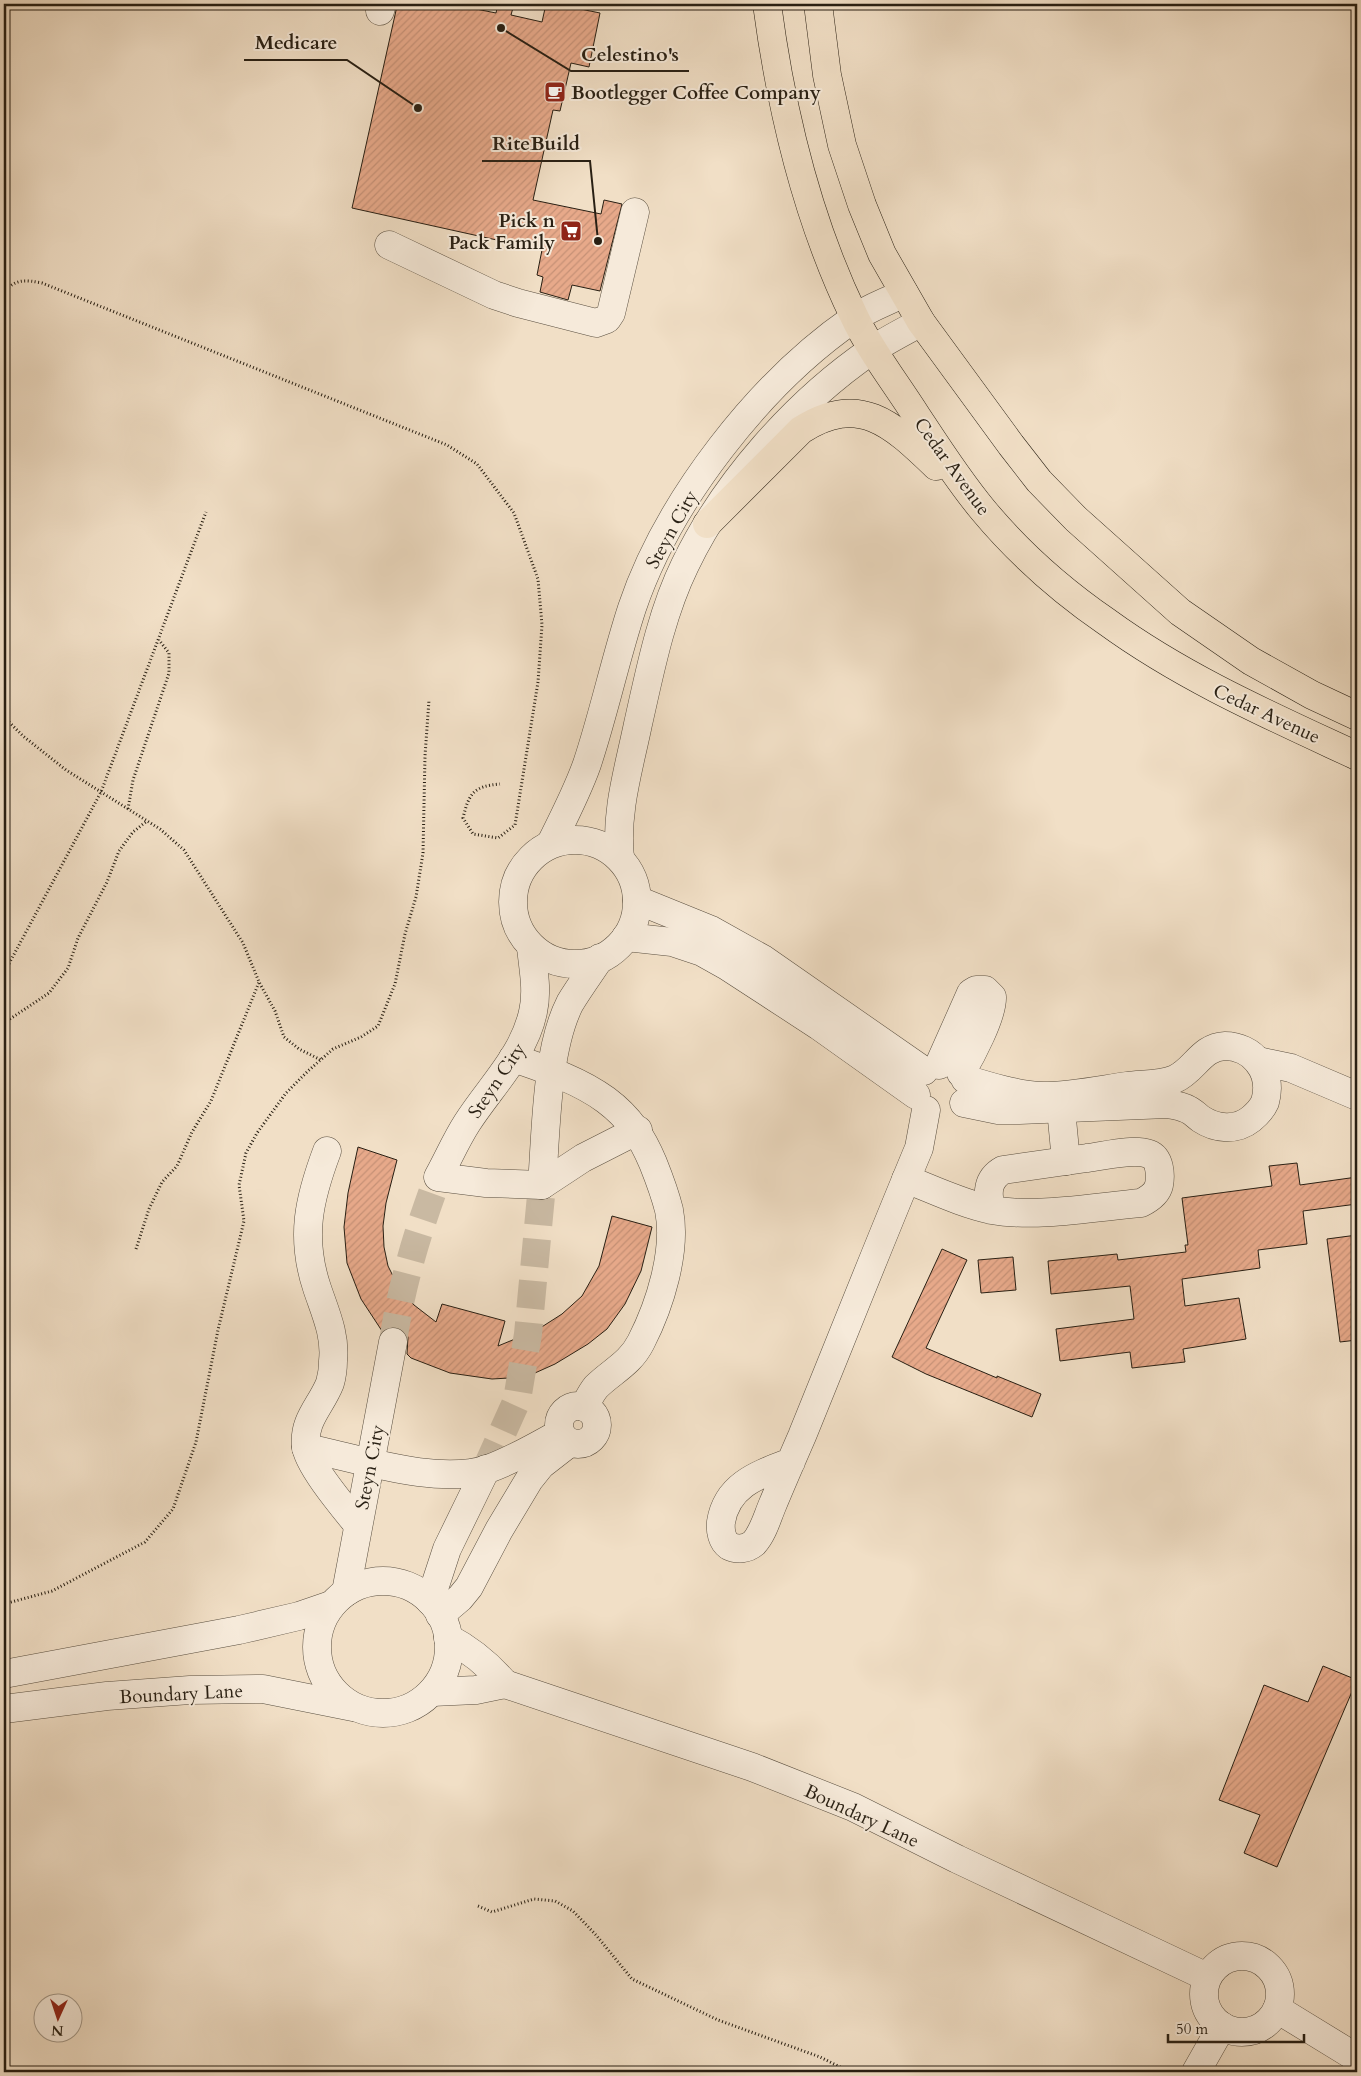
<svg xmlns="http://www.w3.org/2000/svg" width="1361" height="2076" font-family="Cardo,serif">
  <style>
    .building { fill: url(#building-hatch); stroke: #281f13 }
    .lines { fill: none; stroke-linecap: round; stroke-linejoin: round }
    .minor-tunnel { stroke: #c9b9a2; stroke-width: 28; stroke-dasharray: 28 14; stroke-linecap: butt }
    .minor-casing { stroke: #5a4f40; stroke-width: 29 }
    .major-casing { stroke: #281f13; stroke-width: 29 }
    .path { stroke: #281f13; stroke-width: 3; stroke-dasharray: 1 2.5; stroke-linecap: butt }
    .minor { stroke: #f6eada; stroke-width: 28 }
    .major { stroke: #f1dfc6; stroke-width: 28 }
    .labels { text-anchor: middle; stroke-width: 4; stroke-linejoin: round; paint-order: stroke }
    .poi-label { font-size: 19px; font-weight: bold; fill: #281f13; stroke: #f6eada; text-anchor: start }
    .street-label { font-size: 19px; fill: #281f13; stroke: #f6eada }
    .leader { fill: none; stroke: #281f13; stroke-width: 2 }
    .callout-dot { fill: #281f13; stroke: #f6eada; stroke-width: 2 }
    .callout-label { font-size: 20px; text-anchor: middle; font-weight: bold; fill: #281f13; stroke: #f6eada; stroke-width: 4; stroke-linejoin: round; paint-order: stroke }
  </style>
  <defs>
    <pattern id="building-hatch" width="6" height="6" patternUnits="userSpaceOnUse" patternTransform="scale(1.25)"><rect width="6" height="6" fill="#e7a98a"/><path d="M-1 1l2-2M0 6l6-6M5 7l2-2" fill="none" stroke="#c69176"/></pattern>
  </defs>
  <rect width="100%" height="100%" fill="#f1dfc6"/>
  <filter id="stains"><feTurbulence type="fractalNoise" baseFrequency=".004" numOctaves="4"/><feColorMatrix values="0 0 0 0 .2 0 0 0 0 .09 0 0 0 0 .02 0 0 0 .5 -.17"/></filter>
  <radialGradient id="worn" r=".72"><stop offset=".6" stop-color="#630" stop-opacity="0"/><stop offset="1" stop-color="#630" stop-opacity=".3"/></radialGradient>
  <g class="building">
    <path d="M 407,4 L 462,4 L 461,6 L 496,13 L 498,4 L 514,4 L 511,15 L 542,22 L 546,4 L 556,4 L 600,13 L 589,67 L 571,63 L 560,111 L 553,110 L 533,200 L 601,214 L 604,200 L 622,204 L 600,291 L 572,285 L 568,300 L 540,292 L 543,277 L 537,275 L 542,250 L 352,208 L 397,6 L 406,8 Z"/>
    <path d="M 358,1147 L 397,1160 L 386,1203 L 383,1226 L 384,1247 L 388,1266 L 397,1284 L 414,1305 L 436,1322 L 442,1304 L 505,1321 L 498,1346 L 537,1330 L 562,1314 L 582,1296 L 599,1266 L 612,1216 L 652,1227 L 641,1271 L 625,1304 L 607,1329 L 588,1344 L 555,1364 L 526,1377 L 492,1379 L 450,1373 L 411,1358 L 407,1354 L 408,1337 L 404,1331 L 395,1327 L 388,1327 L 382,1331 L 361,1299 L 347,1263 L 344,1227 L 348,1193 Z"/>
    <path d="M 1297,1163 L 1300,1185 L 1357,1177 L 1357,1204 L 1303,1211 L 1307,1244 L 1258,1250 L 1260,1268 L 1182,1279 L 1185,1306 L 1239,1298 L 1246,1339 L 1183,1349 L 1185,1362 L 1132,1368 L 1130,1352 L 1060,1361 L 1056,1329 L 1134,1319 L 1130,1286 L 1051,1294 L 1048,1261 L 1117,1254 L 1118,1260 L 1186,1252 L 1185,1245 L 1188,1245 L 1182,1198 L 1272,1186 L 1269,1166 Z"/>
    <path d="M 1357,1235 L 1357,1340 L 1340,1342 L 1327,1239 Z"/>
    <path d="M 942,1249 L 967,1260 L 926,1348 L 997,1378 L 997,1376 L 1041,1394 L 1032,1417 L 926,1374 L 892,1357 Z"/>
    <path d="M 1013,1257 L 1016,1290 L 981,1293 L 978,1260 Z"/>
    <path d="M 1323,1666 L 1357,1680 L 1277,1867 L 1244,1853 L 1260,1815 L 1219,1800 L 1264,1685 L 1308,1702 Z"/>
  </g>
  <g class="lines">
    <g class="minor-tunnel">
      <path d="M 393,1342 C 401,1286 418,1230 438,1177"/>
      <path d="M 486,1469 L 517,1400 L 528,1334 L 542,1185"/>
    </g>
    <g class="minor-casing">
      <g id="minor">
        <path d="M 380,11 L 382,4"/>
        <path d="M 389,245 L 494,295 L 518,303 L 596,323 L 607,319 L 611,313 L 635,212"/>
        <circle cx="575" cy="902" r="62"/>
        <path d="M 551,843 C 564,817 577,792 587,764 C 604,713 615,660 632,608 C 668,501 760,383 853,319 C 868,308 887,302 904,293"/>
        <path d="M 620,858 C 615,812 629,768 638,724 C 650,671 661,614 685,565 C 725,482 796,402 872,350 C 887,340 905,331 921,322"/>
        <path d="M 637,900 L 711,930 L 763,959 L 924,1071"/>
        <path d="M 626,937 L 672,942 L 702,952 L 727,966 L 819,1026 L 916,1095"/>
        <path d="M 531,947 C 533,968 538,990 533,1012 C 524,1055 490,1087 467,1123 C 456,1140 448,1159 438,1177 L 486,1183 L 542,1185 L 583,1158 L 638,1130"/>
        <path d="M 513,1058 C 545,1069 579,1080 606,1100 C 630,1118 642,1137 653,1163 C 659,1178 665,1194 669,1210 C 677,1251 660,1305 641,1342 C 630,1364 612,1371 596,1387 C 591,1393 588,1400 584,1407"/>
        <path d="M 1258,1061 L 1291,1068 L 1357,1096"/>
        <path d="M 939,1065 L 971,993 L 976,990 L 985,990 L 992,997 C 993,1015 971,1056 961,1073"/>
        <path d="M 964,1103 L 998,1110 L 1019,1110 L 1167,1104 C 1175,1105 1182,1106 1189,1110 C 1193,1112 1197,1116 1201,1119 C 1216,1129 1236,1131 1251,1119 C 1257,1114 1262,1109 1265,1102 C 1269,1088 1267,1073 1258,1062 C 1251,1052 1238,1046 1225,1046 C 1201,1047 1195,1070 1175,1079 C 1161,1085 1142,1084 1127,1086 C 1099,1090 1071,1096 1043,1096 C 1017,1095 991,1087 965,1079"/>
        <path d="M 1061,1109 L 1066,1161"/>
        <path d="M 327,1151 C 309,1199 300,1237 317,1288 C 325,1312 336,1335 333,1361 C 333,1368 332,1376 330,1383 C 321,1406 303,1420 306,1446 C 307,1464 345,1509 358,1525"/>
        <path d="M 906,1179 C 934,1190 963,1204 992,1210 C 1035,1218 1096,1207 1141,1203 C 1149,1199 1157,1194 1159,1185 C 1161,1175 1160,1158 1149,1154 C 1133,1148 1104,1156 1087,1158 C 1059,1162 1031,1166 1003,1170 C 987,1179 987,1193 991,1210"/>
        <path d="M 542,1185 C 546,1132 546,1050 570,1003 C 579,988 590,973 600,958"/>
        <circle cx="578" cy="1425" r="19"/>
        <path d="M 306,1448 C 357,1458 437,1486 488,1469 C 513,1460 537,1446 560,1433"/>
        <path d="M 791,1462 C 760,1474 727,1484 721,1522 C 720,1531 722,1541 729,1546 C 737,1550 747,1549 754,1543 C 763,1533 767,1518 772,1506 C 782,1482 792,1459 802,1436 C 841,1340 879,1244 919,1148 L 926,1110"/>
        <circle cx="383" cy="1647" r="66"/>
        <path d="M 346,1592 L 393,1342"/>
        <path d="M 430,1601 L 447,1549 L 486,1469"/>
        <path d="M 440,1615 L 460,1598 L 469,1587 L 499,1530 L 529,1480 L 541,1465 L 568,1444"/>
        <path d="M 448,1638 C 471,1650 488,1664 505,1684"/>
        <path d="M 4,1674 L 239,1630 L 299,1616 L 331,1605"/>
        <path d="M 432,1692 L 476,1690 L 505,1684 L 752,1767 L 853,1807 L 957,1859 L 1207,1977"/>
        <path d="M 4,1709 L 107,1696 L 190,1690 L 263,1689 L 353,1707"/>
        <circle cx="1242" cy="1994" r="38"/>
        <path d="M 1277,2009 L 1357,2058"/>
        <path d="M 1196,2072 L 1222,2026"/>
      </g>
    </g>
    <g class="major-casing">
      <g id="major">
        <path d="M 767,4 C 781,110 807,219 854,316 C 870,350 895,382 916,415 C 937,447 958,480 983,510 C 1018,552 1062,591 1107,622 C 1184,678 1271,716 1357,756"/>
        <path d="M 818,4 L 827,75 L 842,145 L 862,205 L 882,254 L 921,322 L 1011,445 L 1039,481 L 1076,519 L 1180,612 L 1251,661 L 1312,695 L 1357,716"/>
        <path d="M 707,524 L 801,430 C 860,392 893,425 936,466"/>
      </g>
    </g>
    <g class="path">
      <path d="M 4,293 C 15,278 26,280 42,283 L 447,445 L 477,464 L 514,513 L 538,579 L 542,625 L 538,682 L 515,825 L 498,838 L 473,834 L 463,818 C 469,793 474,786 500,784"/>
      <path d="M 4,717 L 23,736 L 66,770 L 160,829 L 184,850 L 243,943 L 259,982 L 275,1011 L 284,1037 L 299,1049 L 321,1060"/>
      <path d="M 128,809 L 133,780 L 169,673 L 169,653 L 159,640"/>
      <path d="M 4,973 L 101,792 L 206,512"/>
      <path d="M 4,1023 L 49,993 L 68,968 L 78,938 L 107,882 L 119,851 L 133,832 L 147,821"/>
      <path d="M 136,1249 L 149,1209 L 162,1182 L 177,1166 L 192,1132 L 211,1101 L 259,982"/>
      <path d="M 4,1604 L 52,1591 L 145,1542 L 173,1509 L 196,1442 L 218,1330 L 244,1221 L 239,1185 L 246,1153 L 257,1133 L 286,1093 L 308,1071 L 333,1049 L 361,1037 L 378,1026 L 395,984 L 405,934 L 416,897 L 423,853 L 425,756 L 429,700"/>
      <path d="M 478,1906 L 492,1912 L 534,1899 L 555,1901 L 573,1911 L 596,1935 L 632,1979 L 718,2020 L 820,2057 L 850,2072"/>
    </g>
    <use href="#minor" class="minor"/>
    <use href="#major" class="major"/>
  </g>
  <defs>
    <g id="cafe-square" transform="scale(1.125)"><rect x="-9" y="-9" width="18" height="18" rx="4" fill="#8f2418" stroke="#f6eada"/><path d="M-5.5-4.5H6V0H3Q3 3.5 0 3.5H-2.5Q-5.5 3.5-5.5 0ZM3-3.2v2h1.7v-2ZM-6 4.5H4V6H-6Z" fill="#fff"/></g>
    <g id="supermarket-square" transform="scale(1.125)"><rect x="-9" y="-9" width="18" height="18" rx="4" fill="#8f2418" stroke="#f6eada"/><path d="M-6-5.5h2.5l.6 2H6L4.5 2H-2.5L-4.4-4H-6ZM-1.5 3.2a1.3 1.3 0 1 0 .1 0ZM3 3.2a1.3 1.3 0 1 0 .1 0Z" fill="#fff"/></g>
  </defs>
  <g fill-rule="evenodd">
    <use href="#cafe-square" x="555" y="92"/>
    <use href="#supermarket-square" x="571" y="231"/>
  </g>
  <g class="labels">
    <g class="poi-label">
      <text x="571" y="99">Bootlegger Coffee Company</text>
      <text x="555" y="227" text-anchor="end">Pick n<tspan x="555" dy="22">Pack Family</tspan></text>
    </g>
    <g class="street-label">
      <text transform="translate(953 466) rotate(54)" y="7">Cedar Avenue</text>
      <text transform="translate(671 529) rotate(-61)" y="7">Steyn City</text>
      <text transform="translate(1267 713) rotate(25)" y="7">Cedar Avenue</text>
      <text transform="translate(496 1080) rotate(-56)" y="7">Steyn City</text>
      <text transform="translate(369 1467) rotate(-79)" y="7">Steyn City</text>
      <text transform="translate(181 1693) rotate(-3)" y="7">Boundary Lane</text>
      <text transform="translate(862 1815) rotate(25)" y="7">Boundary Lane</text>
    </g>
  </g>
  <path class="leader" d="M418 108L347 60H244M501 28L571 71H689M598 241L590 161H482"/>
  <g class="callout-dot">
    <circle cx="418" cy="108" r="5"/>
    <circle cx="501" cy="28" r="5"/>
    <circle cx="598" cy="241" r="5"/>
  </g>
  <g class="callout-label">
    <text x="296" y="49">Medicare</text>
    <text x="630" y="61">Celestino's</text>
    <text x="536" y="150">RiteBuild</text>
  </g>
  <rect width="1361" height="2076" fill="none" stroke="#f1dfc6" stroke-width="20"/>
  <rect x="5" y="5" width="1351" height="2066" fill="none" stroke="#281f13" stroke-width="2.5"/>
  <rect x="10" y="10" width="1341" height="2056" fill="none" stroke="#281f13"/>
  <g transform="translate(58 2018) rotate(183)"><circle r="24" fill="#f6eada" stroke="#a4998a"/>
  <path d="M0-4L9 19L0 12L-9 19Z" fill="#8f2418"/>
  <text y="-8" font-size="14" font-weight="bold" text-anchor="middle" fill="#281f13">N</text>
  </g>
  <path d="M1168 2034v8h136v-8" fill="none" stroke="#281f13" stroke-width="2.5"/>
  <text x="1176" y="2034" font-size="15" fill="#281f13" stroke="#f6eada" stroke-width="4" paint-order="stroke">50 m</text>
  <rect width="100%" height="100%" filter="url(#stains)"/>
  <rect width="100%" height="100%" fill="url(#worn)"/>
</svg>
